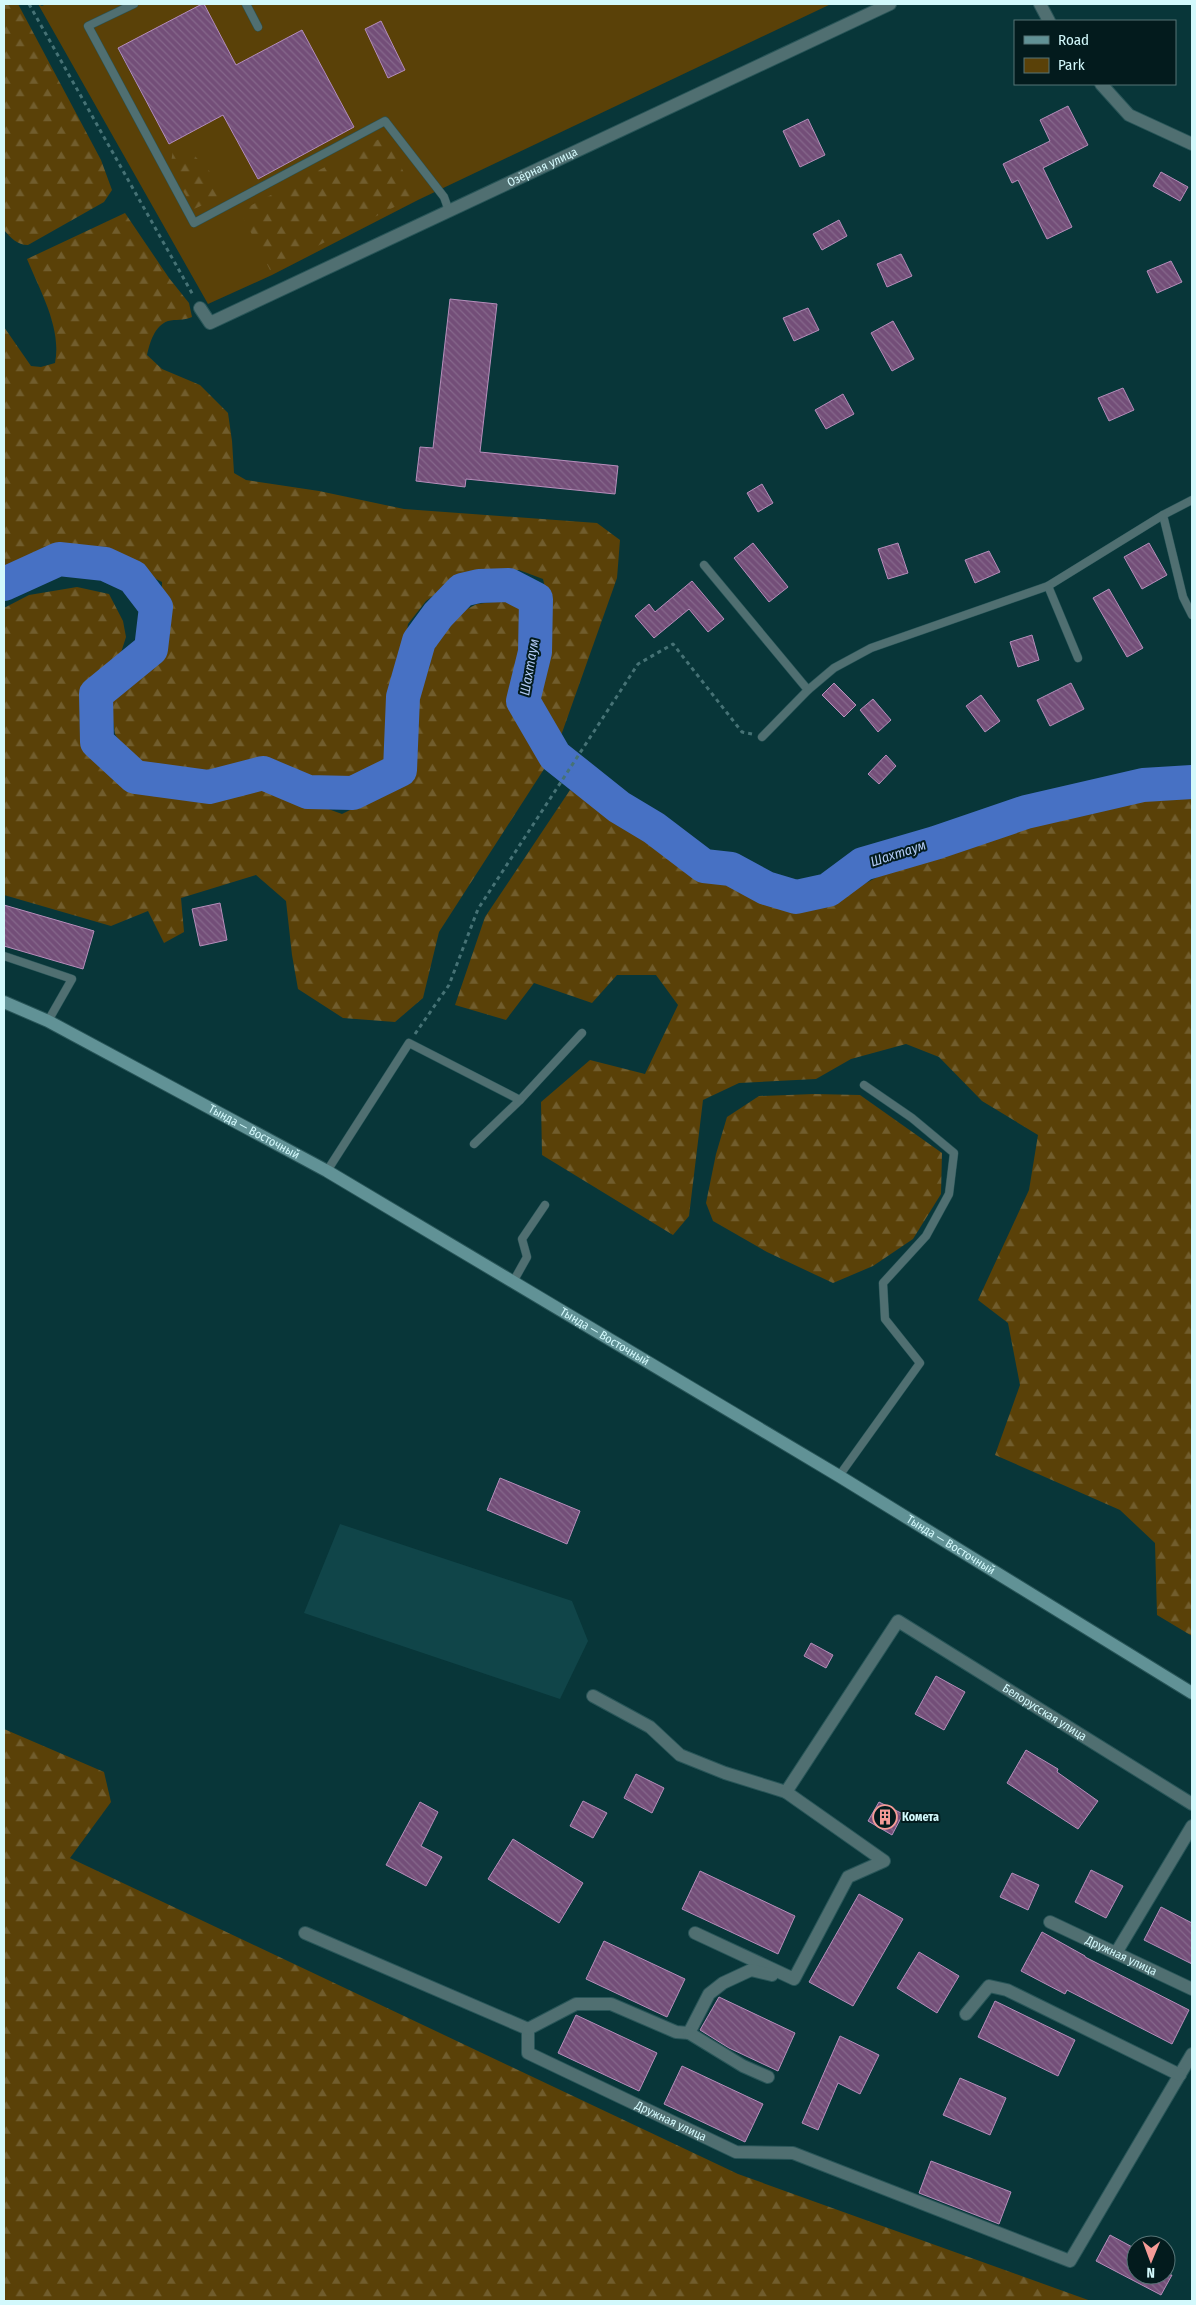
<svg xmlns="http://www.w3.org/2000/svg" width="1196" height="2305" font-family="'Fira Sans Condensed',sans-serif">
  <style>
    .built { fill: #104549 }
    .green { fill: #5a4108 }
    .forest { fill: url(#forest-firs) }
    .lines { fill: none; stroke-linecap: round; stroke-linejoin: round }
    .river { stroke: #4771c4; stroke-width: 34 }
    .building { fill: url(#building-back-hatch); stroke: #b68ebb }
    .lane-casing { stroke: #285558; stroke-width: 9 }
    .street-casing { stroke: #285558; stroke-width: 14 }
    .secondary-casing { stroke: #285558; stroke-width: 14 }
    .path { stroke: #467275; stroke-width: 3; stroke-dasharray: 4 4; stroke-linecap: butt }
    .lane { stroke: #506f71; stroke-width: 8 }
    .street { stroke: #506f71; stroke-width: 12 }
    .secondary { stroke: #619296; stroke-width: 12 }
    .labels { text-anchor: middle; stroke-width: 4; stroke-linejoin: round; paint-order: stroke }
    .street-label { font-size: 12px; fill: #d3f9fc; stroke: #031b1d }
    .poi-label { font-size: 12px; font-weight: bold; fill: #d3f9fc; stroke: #031b1d; text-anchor: start }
    .water-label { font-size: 14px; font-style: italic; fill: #b1c9f5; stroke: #031b1d }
  </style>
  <defs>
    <pattern id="forest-firs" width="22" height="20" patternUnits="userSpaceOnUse" patternTransform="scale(1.25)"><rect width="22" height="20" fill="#5a4108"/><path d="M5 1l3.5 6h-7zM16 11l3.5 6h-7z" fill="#715d2d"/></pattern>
    <pattern id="building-back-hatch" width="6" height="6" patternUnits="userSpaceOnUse" patternTransform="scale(1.25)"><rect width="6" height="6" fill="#734e78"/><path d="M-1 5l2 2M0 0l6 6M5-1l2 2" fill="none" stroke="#86688c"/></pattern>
  </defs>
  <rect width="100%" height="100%" fill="#083639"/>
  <path class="built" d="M 340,1524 L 572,1601 L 588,1641 L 560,1699 L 304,1613 Z"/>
  <path class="green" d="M 38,4 L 42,6 L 46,4 L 202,4 L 118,49 L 169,144 L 223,115 L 258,179 L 354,127 L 302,30 L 236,65 L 204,4 L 831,4 L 418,200 L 272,275 L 208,304 Z"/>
  <g class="forest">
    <path d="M 4,4 L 18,4 L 101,160 L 112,190 L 104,202 L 28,245 C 17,245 11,238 4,230 Z"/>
    <path d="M 385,136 L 416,196 L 270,270 L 240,211 Z"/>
    <path d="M 187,148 L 218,180 L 218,198 L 194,209 L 170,169 L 173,150 Z"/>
    <path d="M 125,213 L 169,278 L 189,303 L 192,317 C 183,321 176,319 168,321 C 154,326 150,343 147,355 L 162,369 L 200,385 L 228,413 L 232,441 L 234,473 L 246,480 L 319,491 L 404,509 L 597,523 L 620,540 L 617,578 L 558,744 L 533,692 L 546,641 L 549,604 L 543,579 L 519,570 L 460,576 L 426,601 L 408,624 L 394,717 L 394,751 L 376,772 L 344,784 L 313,786 L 292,772 L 263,767 L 208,779 L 163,774 L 133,765 L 115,734 L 111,706 L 120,685 L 152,663 L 162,639 L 162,582 C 139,570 100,544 74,546 C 49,549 25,567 4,578 L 4,327 L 31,366 L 41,367 L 55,363 C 62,328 40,291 27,259 Z"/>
    <path d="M 77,587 L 109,594 L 123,621 L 126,637 L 118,662 L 96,677 L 86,701 L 87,719 L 96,754 L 119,777 L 157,791 L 209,796 L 243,790 L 273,789 L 342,814 L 386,792 L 404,776 L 413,726 L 432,645 L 449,618 L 477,604 L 502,601 L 518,604 L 526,624 L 528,647 L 514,706 L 546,766 L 439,932 L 423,998 L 395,1022 L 343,1018 L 298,989 L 292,955 L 286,901 L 256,875 L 181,898 L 184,932 L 164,943 L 148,911 L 111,926 L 4,895 L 4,608 L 29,595 Z"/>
    <path d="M 570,790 L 628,826 L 667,856 L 702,877 L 800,905 L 835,899 L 895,868 L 972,843 L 1091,810 L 1192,791 L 1192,1636 L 1157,1615 L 1155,1543 L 1120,1510 L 995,1455 L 1020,1385 L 1008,1323 L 978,1300 L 1029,1190 L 1038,1135 L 982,1101 L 939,1057 L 906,1044 L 851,1059 L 816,1079 L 739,1083 L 703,1100 L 689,1216 L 673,1235 L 542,1155 L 541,1102 L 590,1060 L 645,1074 L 678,1005 L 656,975 L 617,975 L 592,1003 L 534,983 L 506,1020 L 455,1005 L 485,917 Z"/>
    <path d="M 814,1094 L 860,1095 L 942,1153 L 941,1194 L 913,1239 L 873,1266 L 833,1283 L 767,1252 L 713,1221 L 706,1203 L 716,1154 L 727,1117 L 759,1096 Z"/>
    <path d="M 4,1729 L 104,1772 L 111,1802 L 70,1858 L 738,2174 L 1091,2301 L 4,2301 Z"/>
  </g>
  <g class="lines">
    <path class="river" d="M 4,584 L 59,559 L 105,564 L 133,577 L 156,607 L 151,649 L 96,694 L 97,742 L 135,777 L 209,787 L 263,773 L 308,792 L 353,793 L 400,770 L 403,697 L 419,641 L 438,615 L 462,590 L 479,586 L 509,585 L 536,599 L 535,652 L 523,701 L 555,756 L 619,807 L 654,828 L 704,866 L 731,869 L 766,888 L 796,897 L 828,890 L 863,864 L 935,843 L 1026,812 L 1143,785 L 1192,782"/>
  </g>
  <g class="building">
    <path d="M 202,4 L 204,4 L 236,65 L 302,30 L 354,127 L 258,179 L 223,115 L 169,144 L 118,48 Z"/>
    <path d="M 381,21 L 405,70 L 388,78 L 365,29 Z"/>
    <path d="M 1068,106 L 1088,145 L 1043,168 L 1072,227 L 1047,239 L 1018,180 L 1012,183 L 1003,164 L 1050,141 L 1040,120 Z"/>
    <path d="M 808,119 L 825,155 L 800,167 L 783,131 Z"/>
    <path d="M 1161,172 L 1188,187 L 1180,201 L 1153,186 Z"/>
    <path d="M 839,220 L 847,236 L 822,250 L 813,234 Z"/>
    <path d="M 901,254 L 912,276 L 887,287 L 877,264 Z"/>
    <path d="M 1171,261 L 1182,282 L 1157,293 L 1147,271 Z"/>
    <path d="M 450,299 L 497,304 L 480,452 L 618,466 L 615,494 L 466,479 L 465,487 L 416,481 L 420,447 L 433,448 Z"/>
    <path d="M 808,308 L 819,330 L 794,341 L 783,318 Z"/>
    <path d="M 893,321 L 914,359 L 892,371 L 871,333 Z"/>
    <path d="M 1123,388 L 1134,410 L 1109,421 L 1098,398 Z"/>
    <path d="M 843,394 L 854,414 L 826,429 L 815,410 Z"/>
    <path d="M 762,484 L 773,503 L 758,512 L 747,493 Z"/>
    <path d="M 753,543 L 788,587 L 769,602 L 734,558 Z"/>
    <path d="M 898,543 L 908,573 L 888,579 L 878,549 Z"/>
    <path d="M 1149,543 L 1167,575 L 1142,589 L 1124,557 Z"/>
    <path d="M 989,551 L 1000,572 L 975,583 L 965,560 Z"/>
    <path d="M 692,581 L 724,619 L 708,632 L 689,609 L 654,638 L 635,616 L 649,604 L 655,612 Z"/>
    <path d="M 1109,589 L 1143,648 L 1127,657 L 1093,598 Z"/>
    <path d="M 1032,635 L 1039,660 L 1018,667 L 1010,642 Z"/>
    <path d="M 834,683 L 856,705 L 844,717 L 822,695 Z"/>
    <path d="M 1071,683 L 1084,709 L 1050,726 L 1037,700 Z"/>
    <path d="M 981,695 L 1000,721 L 985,732 L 966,706 Z"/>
    <path d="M 873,699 L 891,720 L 878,732 L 860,710 Z"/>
    <path d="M 886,755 L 896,766 L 879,784 L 868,774 Z"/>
    <path d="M 220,903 L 227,940 L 200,946 L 192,909 Z"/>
    <path d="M 4,905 L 94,931 L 83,969 L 4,946 Z"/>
    <path d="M 500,1478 L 580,1511 L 567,1544 L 487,1510 Z"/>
    <path d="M 811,1643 L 833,1655 L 826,1668 L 804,1656 Z"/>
    <path d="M 936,1676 L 965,1692 L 944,1730 L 915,1714 Z"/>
    <path d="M 1026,1750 L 1058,1769 L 1057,1772 L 1098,1801 L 1078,1829 L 1007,1783 Z"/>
    <path d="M 636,1774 L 664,1788 L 652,1813 L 624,1798 Z"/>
    <path d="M 583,1801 L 607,1813 L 593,1838 L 570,1826 Z"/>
    <path d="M 420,1802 L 438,1812 L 421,1846 L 442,1857 L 426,1886 L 386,1865 Z"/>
    <path d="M 879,1802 L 903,1814 L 892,1835 L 868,1821 Z"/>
    <path d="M 513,1839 L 583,1883 L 559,1923 L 488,1879 Z"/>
    <path d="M 1091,1870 L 1123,1886 L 1106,1918 L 1075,1902 Z"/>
    <path d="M 700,1871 L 795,1916 L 778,1954 L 682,1909 Z"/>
    <path d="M 1012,1873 L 1039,1885 L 1028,1910 L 1000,1897 Z"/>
    <path d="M 859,1894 L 903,1919 L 853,2006 L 809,1982 Z"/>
    <path d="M 1161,1907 L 1192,1923 L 1192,1964 L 1144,1940 Z"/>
    <path d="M 1042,1932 L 1085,1956 L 1085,1957 L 1189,2010 L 1172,2044 L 1067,1990 L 1065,1994 L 1021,1971 Z"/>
    <path d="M 604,1941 L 685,1979 L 667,2017 L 586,1979 Z"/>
    <path d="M 919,1952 L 959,1976 L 937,2013 L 897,1988 Z"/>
    <path d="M 719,1997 L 795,2033 L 778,2071 L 729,2048 L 700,2030 Z"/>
    <path d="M 995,2001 L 1075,2040 L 1058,2076 L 978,2037 Z"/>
    <path d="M 576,2015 L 657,2053 L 639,2091 L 558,2053 Z"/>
    <path d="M 840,2036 L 879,2055 L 860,2094 L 838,2083 L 818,2130 L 802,2123 Z"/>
    <path d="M 682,2066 L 763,2104 L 745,2142 L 664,2104 Z"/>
    <path d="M 960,2078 L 1006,2098 L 990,2135 L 943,2115 Z"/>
    <path d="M 931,2161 L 1011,2192 L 999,2224 L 919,2193 Z"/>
    <path d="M 1110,2235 L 1136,2249 L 1136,2275 L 1172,2275 L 1161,2295 L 1096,2261 Z"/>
  </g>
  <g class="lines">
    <g class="lane-casing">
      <g id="lane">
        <path d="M 134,4 L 88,26 L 194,223 L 385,121 L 444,197 L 449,211"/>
        <path d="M 246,4 L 258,27"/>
        <path d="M 1192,500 L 1163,515 L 1183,597 L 1192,615"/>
        <path d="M 704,565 L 808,690 L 834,668 L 871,648 L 1048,586 L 1163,515"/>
        <path d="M 1048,586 L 1078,658"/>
        <path d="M 762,737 L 808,690"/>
        <path d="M 4,956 L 72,979 L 48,1021"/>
        <path d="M 520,1100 L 582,1033"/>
        <path d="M 327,1171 L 409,1043 L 520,1100 L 474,1144"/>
        <path d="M 513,1282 L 527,1257 L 522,1239 L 545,1205"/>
        <path d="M 839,1476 L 920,1363 L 885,1319 L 883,1283 L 926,1236 L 949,1194 L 954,1153 L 912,1118 L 864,1085"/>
      </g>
    </g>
    <g class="street-casing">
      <g id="street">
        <path d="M 1040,4 L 1049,21"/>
        <path d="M 1101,84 L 1129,115 L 1192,144"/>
        <path id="s1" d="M 200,308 L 210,323 L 890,4"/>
        <path d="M 593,1696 L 650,1727 L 680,1755 L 725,1773 L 786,1792"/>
        <path id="s2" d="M 1050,1922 L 1192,1989"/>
        <path id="s3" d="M 305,1933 L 528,2029 L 528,2053 L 736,2152 L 793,2153 L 1070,2261 L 1192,2054"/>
        <path id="s4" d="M 695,1933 L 794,1979 L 848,1877 L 884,1861 L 786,1792 L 898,1621 L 1192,1804"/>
        <path d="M 1116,1953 L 1192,1826"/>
        <path d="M 966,2014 L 989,1986 L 1007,1990 L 1180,2075"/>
        <path d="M 528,2029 L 576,2004 L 611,2004 L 676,2032 L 689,2033 L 709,1994 L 723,1983 L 751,1970 L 772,1975"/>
        <path d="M 689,2033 L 743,2066 L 768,2077"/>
      </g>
    </g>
    <g class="secondary-casing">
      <g id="secondary">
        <path id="s5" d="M 4,1002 L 48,1021 L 327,1171 L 839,1476 L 1192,1693"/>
      </g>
    </g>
    <g class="path">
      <path d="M 29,4 L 193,295"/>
      <path d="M 415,1034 L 449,985 L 478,909 L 638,664 L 673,644 L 742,732 L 752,734"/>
    </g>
    <use href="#lane" class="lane"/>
    <use href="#street" class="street"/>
    <use href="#secondary" class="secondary"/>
  </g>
  <defs>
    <g id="building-ring" transform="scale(1.25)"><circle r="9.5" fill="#031b1d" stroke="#f59b97" stroke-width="1.5"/><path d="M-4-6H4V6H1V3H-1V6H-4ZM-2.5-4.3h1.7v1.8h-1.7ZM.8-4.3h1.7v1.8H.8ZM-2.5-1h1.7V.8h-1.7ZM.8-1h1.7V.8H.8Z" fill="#f59b97"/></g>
  </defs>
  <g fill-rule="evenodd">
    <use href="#building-ring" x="885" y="1817"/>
  </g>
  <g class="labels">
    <g class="street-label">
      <text dy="4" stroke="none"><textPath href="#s1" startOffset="385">Озёрная улица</textPath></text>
      <text dy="4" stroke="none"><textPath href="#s5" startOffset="282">Тында — Восточный</textPath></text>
      <text dy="4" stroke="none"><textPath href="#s5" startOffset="688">Тында — Восточный</textPath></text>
      <text dy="4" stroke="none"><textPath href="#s5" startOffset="1092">Тында — Восточный</textPath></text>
      <text dy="4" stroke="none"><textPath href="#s4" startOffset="761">Белорусская улица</textPath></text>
      <text dy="4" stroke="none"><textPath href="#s2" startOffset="79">Дружная улица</textPath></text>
      <text dy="4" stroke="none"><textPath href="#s3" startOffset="425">Дружная улица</textPath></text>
    </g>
    <g class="poi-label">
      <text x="902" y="1821">Комета</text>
    </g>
    <g class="water-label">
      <text transform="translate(529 667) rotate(-80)" y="5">Шахтаум</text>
      <text transform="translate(898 853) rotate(-18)" y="5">Шахтаум</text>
    </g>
  </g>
  <rect width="1196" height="2305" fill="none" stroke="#d3f9fc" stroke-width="10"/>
  <rect x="1014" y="20" width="162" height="65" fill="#031b1d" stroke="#567476"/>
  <rect x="1024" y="36" width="25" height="8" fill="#619296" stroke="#567476"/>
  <text x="1058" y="45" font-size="15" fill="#d3f9fc">Road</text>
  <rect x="1024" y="58" width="25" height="15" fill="#5a4108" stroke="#567476"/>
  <text x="1058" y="70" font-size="15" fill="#d3f9fc">Park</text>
  <g transform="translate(1151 2260) rotate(181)"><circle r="24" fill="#031b1d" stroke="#567476"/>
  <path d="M0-4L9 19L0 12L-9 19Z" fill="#f59b97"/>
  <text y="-8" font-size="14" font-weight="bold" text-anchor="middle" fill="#d3f9fc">N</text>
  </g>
</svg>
